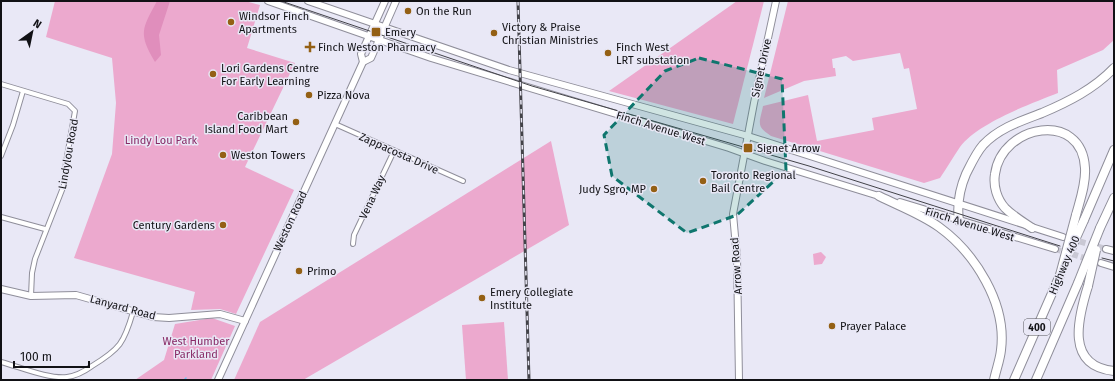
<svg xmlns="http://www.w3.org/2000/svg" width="1115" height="381" font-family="'Fira Sans',sans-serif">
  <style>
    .green { fill: #eca9ce }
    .forest { fill: #e08ebc }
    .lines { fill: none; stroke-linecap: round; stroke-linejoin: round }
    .stream { stroke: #66c6f7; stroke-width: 1.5 }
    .secondary-tunnel { stroke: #c9c8d4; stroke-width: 6; stroke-dasharray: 6 3; stroke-linecap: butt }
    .street-casing { stroke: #8f8e9a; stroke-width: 6 }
    .secondary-casing { stroke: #8f8e9a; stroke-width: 8 }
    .highway-casing { stroke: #8f8e9a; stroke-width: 10 }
    .street { stroke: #fff; stroke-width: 4 }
    .secondary { stroke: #fff; stroke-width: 6 }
    .highway { stroke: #fff; stroke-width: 8 }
    .tram { stroke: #424248; stroke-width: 1 }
    .rail-casing { stroke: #424248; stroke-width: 3 }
    .rail { stroke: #e9e8f6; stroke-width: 1.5; stroke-dasharray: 4.5; stroke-linecap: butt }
    .highway-bridge-casing { stroke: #8f8e9a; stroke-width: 10; stroke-linecap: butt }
    .highway-bridge { stroke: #fff; stroke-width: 8 }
    .marked { fill: #0f766e; fill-opacity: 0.2; stroke: #0f766e; stroke-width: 3; stroke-dasharray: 8 5; stroke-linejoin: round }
    .poi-dot { fill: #946014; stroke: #e9e8f6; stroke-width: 1.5 }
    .labels { text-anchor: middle; stroke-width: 3; stroke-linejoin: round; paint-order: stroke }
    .shield { fill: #e9e8f6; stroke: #525258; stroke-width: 1 }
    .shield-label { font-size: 10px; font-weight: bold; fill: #111115 }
    .poi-label { font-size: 11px; fill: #111115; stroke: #e9e8f6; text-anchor: start }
    .street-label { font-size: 11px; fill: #111115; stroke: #e9e8f6 }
    .park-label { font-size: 11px; fill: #882a66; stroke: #e9e8f6 }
  </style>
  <rect width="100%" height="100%" fill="#e9e8f6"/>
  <g class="green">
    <path d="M 55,1 L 245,1 L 260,5 L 247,48 L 295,63 L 245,167 L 294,190 L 236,314 L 220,309 L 191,310 L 195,292 L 74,258 L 112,154 L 116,103 L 112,58 L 46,37 Z"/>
    <path d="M 737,1 L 764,1 L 733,124 L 609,91 Z"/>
    <path d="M 788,1 L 1114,1 L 1114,40 L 1103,50 L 1057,70 L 1058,93 C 1030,104 978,123 960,147 C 953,157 947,168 940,178 L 924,183 L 771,136 C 755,126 760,122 763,106 L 808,95 L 817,141 L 874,130 L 872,118 L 917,109 L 909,68 L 904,69 L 900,53 L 853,61 L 846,56 L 832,59 L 833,68 L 835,68 L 836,76 L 804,81 L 764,98 Z"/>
    <path d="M 551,141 L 569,225 L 303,380 L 234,380 L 260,322 Z"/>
    <path d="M 821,252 L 826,257 L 822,264 L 814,265 L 813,254 Z"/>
    <path d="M 212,318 L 235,326 L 211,380 L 135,380 L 164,360 L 175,324 Z"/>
    <path d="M 504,322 L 508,380 L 466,380 L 462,325 Z"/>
  </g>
  <path class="forest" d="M 157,1 L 170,1 L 159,35 L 161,55 L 155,62 C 138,33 142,29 157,1 Z"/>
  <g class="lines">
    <path class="stream" d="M 184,380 L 186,378"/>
    <g class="secondary-tunnel">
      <path d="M 1071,239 L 1106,249"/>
      <path d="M 1055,249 L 1101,263"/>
    </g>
    <g class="street-casing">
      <g id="street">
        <path d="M 1,84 L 68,104 L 75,111 L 66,162 L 64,185 L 35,259 L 32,273 L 31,296"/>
        <path d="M 335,124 L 463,181"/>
        <path d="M 1,156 L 13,125 L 23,91"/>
        <path d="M 1,217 L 45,229"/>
        <path d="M 353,244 L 354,235 L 394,151"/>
        <path d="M 1,362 C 20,367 48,379 67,377 C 76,376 85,371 92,366 C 120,349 124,343 133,312"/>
      </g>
    </g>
    <g class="secondary-casing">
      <g id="secondary">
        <path d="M 268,1 L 431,58 L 729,148 L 765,161 L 882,197"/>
        <path d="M 308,1 L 509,70 L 748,136 L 1063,237"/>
        <path d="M 363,62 L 361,54 L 385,1"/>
        <path d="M 900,202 L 1055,249"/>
        <path d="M 1106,249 L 1114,251"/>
        <path d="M 1101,263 L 1114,267"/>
        <path d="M 1,289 L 31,296 L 76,295 L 153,317 L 169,318 L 220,314 L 245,321"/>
        <path d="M 218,380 L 363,62 L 371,58 L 396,1"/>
        <path d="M 739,380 L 737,258 L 733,214 L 754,103 L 776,1"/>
      </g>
    </g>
    <g class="highway-casing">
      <g id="highway">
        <path d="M 879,196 C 899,206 921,214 939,227 C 975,253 1007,304 1001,350 C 1000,360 996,370 994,380"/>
        <path d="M 1084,220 L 1114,150"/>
        <path d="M 959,221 C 957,206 960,188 966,174 C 971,164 976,153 983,145 C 999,128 1021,121 1042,113 C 1068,102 1094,89 1114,68"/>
        <path d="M 1032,228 C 1023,222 1013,216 1005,208 C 997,199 993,186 995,174 C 1002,124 1082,110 1085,168 C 1086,184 1080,200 1076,215"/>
        <path d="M 1100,228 L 1114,198"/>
        <path d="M 1088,286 C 1078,318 1065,366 1114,371"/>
        <path d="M 1014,380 L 1060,275"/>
        <path d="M 1036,380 L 1078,283"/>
      </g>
    </g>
    <use href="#street" class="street"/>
    <use href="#secondary" class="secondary"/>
    <use href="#highway" class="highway"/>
    <g class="tram">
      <path d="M 281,1 L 532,86 L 809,166 L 1060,246"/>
      <path d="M 1102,258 L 1114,261"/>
    </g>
    <g class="rail-casing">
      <path id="rail" d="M 518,1 L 529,380"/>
    </g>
    <use href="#rail" class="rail"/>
    <g class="highway-bridge-casing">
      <g id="highway-bridge">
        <path d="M 1070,251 L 1084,220"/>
        <path d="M 1060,275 L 1076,215"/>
        <path d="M 1078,283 L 1100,228"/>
        <path d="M 1088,286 L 1096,250"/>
      </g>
    </g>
    <use href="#highway-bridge" class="highway-bridge"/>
  </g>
  <path class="marked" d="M 699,58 L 782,79 L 786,170 L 737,215 L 687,233 L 612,176 L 604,135 L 665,71 Z"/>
  <g class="poi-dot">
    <circle cx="408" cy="11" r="4"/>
    <circle cx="231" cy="22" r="4"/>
    <rect x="371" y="27" width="10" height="10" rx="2"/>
    <circle cx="494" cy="33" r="4"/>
    <path d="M308 41h4v4h4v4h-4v4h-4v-4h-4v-4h4z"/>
    <circle cx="608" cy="53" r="4"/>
    <circle cx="213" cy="74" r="4"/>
    <circle cx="309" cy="95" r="4"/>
    <circle cx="296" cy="122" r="4"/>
    <rect x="743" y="143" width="10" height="10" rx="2"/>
    <circle cx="223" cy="155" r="4"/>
    <circle cx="703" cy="181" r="4"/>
    <circle cx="654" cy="189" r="4"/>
    <circle cx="223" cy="225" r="4"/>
    <circle cx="299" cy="271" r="4"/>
    <circle cx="482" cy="298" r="4"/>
    <circle cx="832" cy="326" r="4"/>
  </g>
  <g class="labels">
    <rect class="shield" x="1024" y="319" width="26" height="16" rx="3"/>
    <g class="shield-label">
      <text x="1037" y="331">400</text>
    </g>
    <g class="poi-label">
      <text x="416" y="15">On the Run</text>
      <text x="239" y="20">Windsor Finch<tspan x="239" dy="13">Apartments</tspan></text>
      <text x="502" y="31">Victory &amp; Praise<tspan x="502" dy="13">Christian Ministries</tspan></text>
      <text x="385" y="36">Emery</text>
      <text x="318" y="51">Finch Weston Pharmacy</text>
      <text x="616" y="51">Finch West<tspan x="616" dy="13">LRT substation</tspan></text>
      <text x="221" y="72">Lori Gardens Centre<tspan x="221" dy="13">For Early Learning</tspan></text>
      <text x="317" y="99">Pizza Nova</text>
      <text x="288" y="120" text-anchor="end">Caribbean<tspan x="288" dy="13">Island Food Mart</tspan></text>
      <text x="757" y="152">Signet Arrow</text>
      <text x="231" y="159">Weston Towers</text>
      <text x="711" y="179">Toronto Regional<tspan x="711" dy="13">Bail Centre</tspan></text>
      <text x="646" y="193" text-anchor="end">Judy Sgro, MP</text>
      <text x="215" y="229" text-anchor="end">Century Gardens</text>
      <text x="307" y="275">Primo</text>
      <text x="490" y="296">Emery Collegiate<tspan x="490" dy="13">Institute</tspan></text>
      <text x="840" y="330">Prayer Palace</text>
    </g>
    <g class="street-label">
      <text transform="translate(761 68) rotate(-78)" y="4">Signet Drive</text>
      <text transform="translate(661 128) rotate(17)" y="4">Finch Avenue West</text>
      <text transform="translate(399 153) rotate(24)" y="4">Zappacosta Drive</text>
      <text transform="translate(68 154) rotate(-80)" y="4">Lindylou Road</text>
      <text transform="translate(372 197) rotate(-65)" y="4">Vena Way</text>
      <text transform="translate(290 221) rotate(-65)" y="4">Weston Road</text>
      <text transform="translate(970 224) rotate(17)" y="4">Finch Avenue West</text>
      <text transform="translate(1064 265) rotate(-67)" y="4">Highway 400</text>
      <text transform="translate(736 266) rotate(-94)" y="4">Arrow Road</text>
      <text transform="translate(123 307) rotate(15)" y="4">Lanyard Road</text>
    </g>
    <g class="park-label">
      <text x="161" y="144">Lindy Lou Park</text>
      <text x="196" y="345">West Humber<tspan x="196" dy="13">Parkland</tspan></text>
    </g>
  </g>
  <rect width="1115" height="381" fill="none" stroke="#111115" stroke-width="4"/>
  <g transform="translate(32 32) rotate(33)" stroke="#e9e8f6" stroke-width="3" paint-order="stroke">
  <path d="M0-3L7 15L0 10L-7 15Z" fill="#111115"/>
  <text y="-6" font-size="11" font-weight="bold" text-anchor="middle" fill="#111115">N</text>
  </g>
  <path d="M14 361v6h75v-6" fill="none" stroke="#111115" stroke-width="2"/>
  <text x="20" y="361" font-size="12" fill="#111115" stroke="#e9e8f6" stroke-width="3" paint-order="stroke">100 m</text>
</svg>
